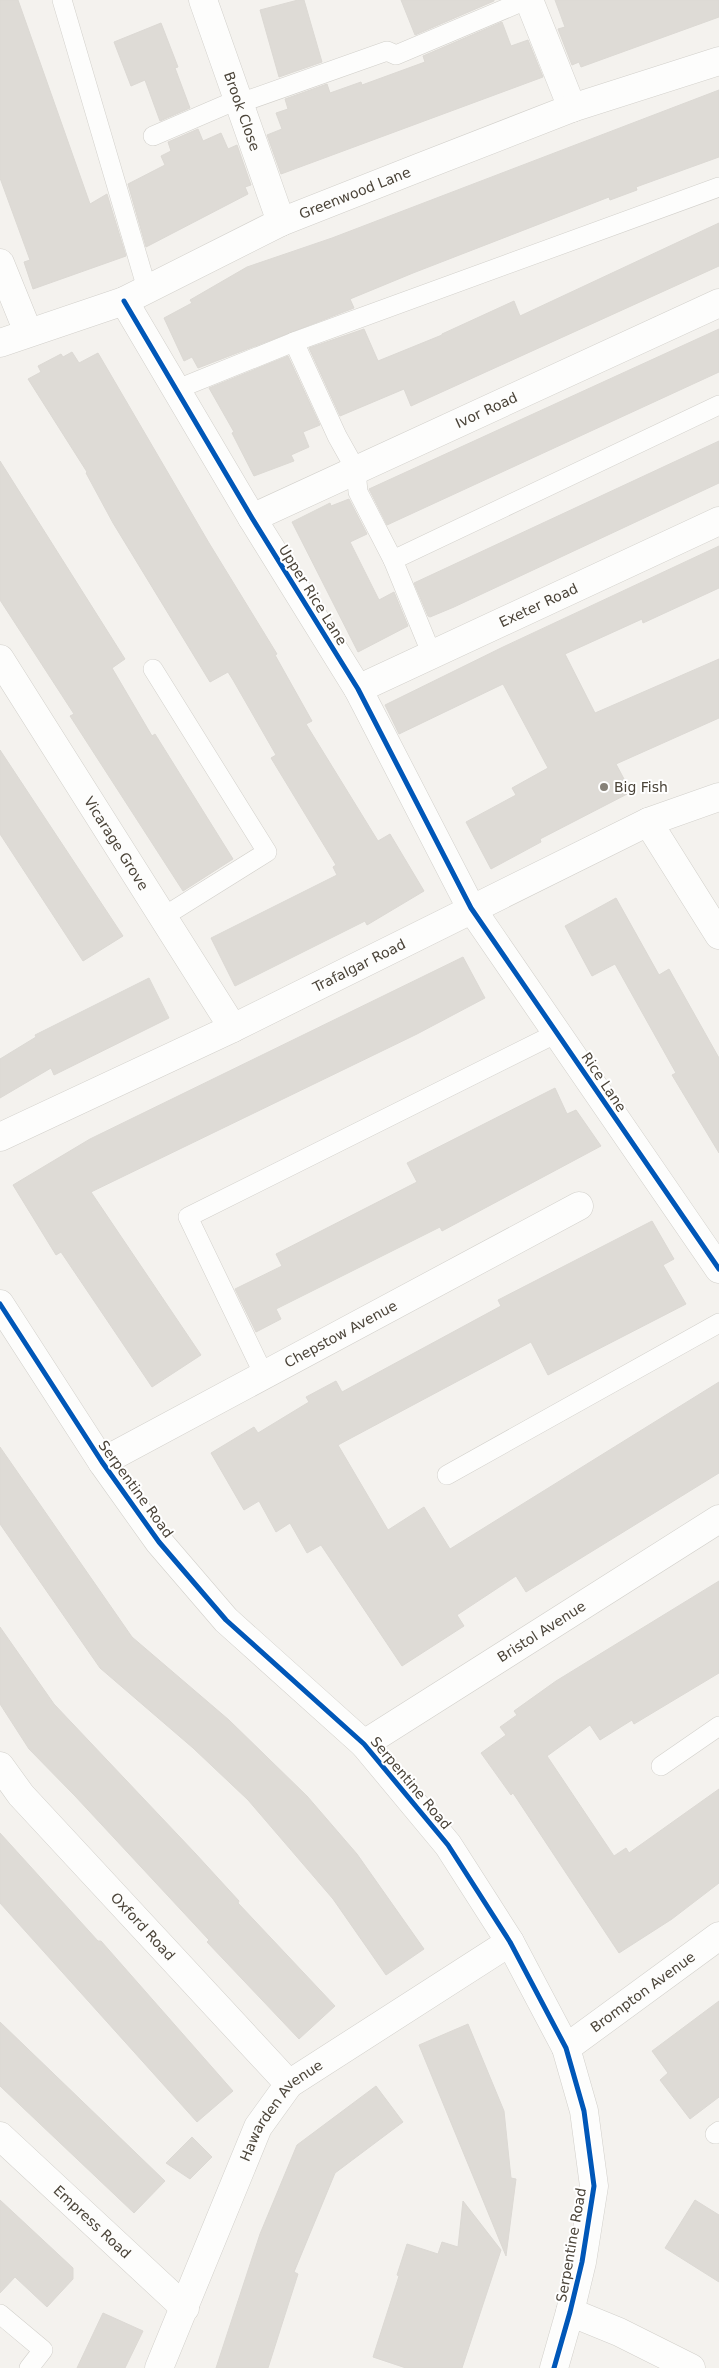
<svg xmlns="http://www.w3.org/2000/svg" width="719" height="2368" font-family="'DejaVu Sans',sans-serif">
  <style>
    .building { fill: #dedbd6; stroke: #dcd9d4 }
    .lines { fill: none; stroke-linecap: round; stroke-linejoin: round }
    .service-casing { stroke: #d2d0cb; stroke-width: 20 }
    .minor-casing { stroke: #d2d0cb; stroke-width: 29 }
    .service { stroke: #fdfdfc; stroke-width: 19 }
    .minor { stroke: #fdfdfc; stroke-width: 28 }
    .cycleway-casing { stroke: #fff; stroke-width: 8 }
    .cycleway { stroke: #0057b8; stroke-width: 5 }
    .poi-dot { fill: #868178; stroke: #fff; stroke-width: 2 }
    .labels { text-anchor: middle; stroke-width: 4; stroke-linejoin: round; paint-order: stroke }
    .street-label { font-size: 14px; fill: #4b4439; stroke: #fff }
    .poi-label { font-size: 14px; fill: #4b4439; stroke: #fff; text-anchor: start }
  </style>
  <rect width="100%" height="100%" fill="#f4f2ee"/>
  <g class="building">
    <path d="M 0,0 L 18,0 L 90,204 L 107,194 L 126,256 L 33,289 L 24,262 L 30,260 L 0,178 Z"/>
    <path d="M 298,0 L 304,0 L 322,62 L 279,77 L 260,10 Z"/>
    <path d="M 401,0 L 494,0 L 494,1 L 415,35 Z"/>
    <path d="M 555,0 L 719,0 L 719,17 L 581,67 L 579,62 L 572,65 L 558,29 L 565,27 Z"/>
    <path d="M 502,22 L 511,46 L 528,40 L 543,77 L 281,174 L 267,135 L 282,129 L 276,113 L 288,109 L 285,99 L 327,84 L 330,93 L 361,82 L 362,85 L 425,62 L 423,56 Z"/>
    <path d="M 161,23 L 178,67 L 175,68 L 190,108 L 160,121 L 145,80 L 131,86 L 114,42 Z"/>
    <path d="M 719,90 L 719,157 L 636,187 L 637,190 L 610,200 L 609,197 L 413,273 L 350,299 L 354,308 L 198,368 L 192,357 L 184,361 L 164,318 L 192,303 L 190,300 L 247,267 L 332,238 Z"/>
    <path d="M 198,129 L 203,141 L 221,133 L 228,149 L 237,145 L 251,185 L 245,187 L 248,194 L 146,247 L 128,184 L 165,165 L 161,156 L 171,151 L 168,142 Z"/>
    <path d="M 719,223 L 719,266 L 411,406 L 404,389 L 340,416 L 309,348 L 364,329 L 378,361 L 442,335 L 442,334 L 514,301 L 520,316 Z"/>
    <path d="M 719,329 L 719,372 L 387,525 L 369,489 Z"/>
    <path d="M 72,352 L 79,363 L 98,353 L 209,543 L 277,654 L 275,655 L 312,721 L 306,724 L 378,841 L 390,834 L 424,891 L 367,925 L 365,921 L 235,986 L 211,938 L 337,875 L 333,867 L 336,865 L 271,758 L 276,755 L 233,680 L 228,672 L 210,682 L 113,523 L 86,473 L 87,472 L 28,379 L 41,372 L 38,366 L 61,354 L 63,357 Z"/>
    <path d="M 288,356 L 320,425 L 303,432 L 309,447 L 291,455 L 294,461 L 254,476 L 232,433 L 234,432 L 209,388 Z"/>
    <path d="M 719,441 L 719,483 L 454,607 L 430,617 L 428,616 L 414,583 Z"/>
    <path d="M 0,461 L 125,659 L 112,668 L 152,736 L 155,734 L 233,859 L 183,891 L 70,716 L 74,714 L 0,600 Z"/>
    <path d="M 349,499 L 367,534 L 350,542 L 379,600 L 394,592 L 408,626 L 358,652 L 292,522 L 330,503 L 331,506 Z"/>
    <path d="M 719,546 L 719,588 L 643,623 L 642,619 L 565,654 L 595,713 L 719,659 L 719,718 L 616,764 L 631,792 L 540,839 L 541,842 L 491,869 L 466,822 L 516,795 L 512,788 L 548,768 L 503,684 L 399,734 L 385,705 L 503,647 Z"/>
    <path d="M 0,750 L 123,936 L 83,961 L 0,834 Z"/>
    <path d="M 616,898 L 659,975 L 669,969 L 719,1058 L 719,1153 L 672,1075 L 676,1073 L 615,964 L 592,976 L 565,926 Z"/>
    <path d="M 463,957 L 485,998 L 417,1034 L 91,1192 L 201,1355 L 152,1387 L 61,1252 L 56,1255 L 13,1185 L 90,1139 Z"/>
    <path d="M 149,978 L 169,1018 L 54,1075 L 51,1068 L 0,1098 L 0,1059 L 36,1037 L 35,1035 Z"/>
    <path d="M 555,1088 L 567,1114 L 576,1110 L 601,1146 L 442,1231 L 440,1227 L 276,1309 L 281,1319 L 256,1332 L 235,1289 L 282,1266 L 276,1254 L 417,1182 L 407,1163 Z"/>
    <path d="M 652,1221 L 674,1259 L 663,1265 L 686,1304 L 548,1375 L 531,1342 L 338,1445 L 388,1530 L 424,1507 L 450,1549 L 719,1382 L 719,1473 L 526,1592 L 516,1576 L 457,1615 L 464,1626 L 402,1666 L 321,1545 L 307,1553 L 290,1523 L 276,1532 L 259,1501 L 244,1510 L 211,1453 L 254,1427 L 258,1433 L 309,1402 L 306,1397 L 336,1381 L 342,1392 L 501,1306 L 498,1300 Z"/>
    <path d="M 0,1447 L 132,1637 L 229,1720 L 307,1796 L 357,1854 L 424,1949 L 386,1975 L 333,1899 L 248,1800 L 193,1748 L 100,1668 L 0,1524 Z"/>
    <path d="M 719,1581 L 719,1673 L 634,1724 L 632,1720 L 600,1740 L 590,1725 L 547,1756 L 614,1856 L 626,1848 L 629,1853 L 719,1789 L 719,1883 L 672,1919 L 619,1953 L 513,1793 L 511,1795 L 481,1753 L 506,1735 L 500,1727 L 517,1715 L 514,1711 L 556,1681 Z"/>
    <path d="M 0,1627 L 54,1704 L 195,1853 L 239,1901 L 238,1903 L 335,2006 L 299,2039 L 207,1942 L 209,1940 L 75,1796 L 29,1749 L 0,1704 Z"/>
    <path d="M 0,1833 L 98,1941 L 101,1941 L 233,2091 L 197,2122 L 0,1903 Z"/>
    <path d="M 719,2001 L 719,2097 L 690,2119 L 660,2080 L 668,2073 L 652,2051 Z"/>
    <path d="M 0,2022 L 165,2181 L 134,2213 L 0,2086 Z"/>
    <path d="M 468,2024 L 504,2111 L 511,2178 L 516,2179 L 506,2256 L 419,2045 Z"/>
    <path d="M 376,2086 L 403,2122 L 335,2173 L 294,2272 L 298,2274 L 268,2368 L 216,2368 L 260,2234 L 297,2145 Z"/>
    <path d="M 192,2137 L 212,2157 L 190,2179 L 166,2163 Z"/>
    <path d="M 0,2200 L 73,2268 L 73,2279 L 47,2307 L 15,2277 L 0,2293 Z"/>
    <path d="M 695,2200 L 719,2215 L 719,2282 L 665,2248 Z"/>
    <path d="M 463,2201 L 501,2250 L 462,2368 L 406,2368 L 373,2357 L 399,2276 L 397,2275 L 407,2244 L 438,2254 L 442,2242 L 458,2247 Z"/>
    <path d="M 103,2313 L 143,2331 L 125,2368 L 77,2368 Z"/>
  </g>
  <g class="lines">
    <g class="service-casing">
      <g id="service">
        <path d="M 62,0 L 147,289"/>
        <path d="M 240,103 L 387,51 L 396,55 L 526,0"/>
        <path d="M 153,136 L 239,99"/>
        <path d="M 175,390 L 294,342"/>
        <path d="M 393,560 L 719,405"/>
        <path d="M 432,655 L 393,560 L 358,492 L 356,470 L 337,436 L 294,342 L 719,187"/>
        <path d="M 153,669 L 267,852 L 163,917"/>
        <path d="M 264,1375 L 188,1217 L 557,1033"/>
        <path d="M 447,1475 L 719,1323"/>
        <path d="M 661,1766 L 719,1726"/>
        <path d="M 715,2134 L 719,2131"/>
        <path d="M 0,2314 L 43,2350 L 29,2368"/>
      </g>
    </g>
    <g class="minor-casing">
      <g id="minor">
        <path id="s1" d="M 203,0 L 281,222"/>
        <path d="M 529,0 L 572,108"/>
        <path d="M 0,263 L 28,332"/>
        <path d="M 124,301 L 252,518 L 358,689 L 471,908 L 719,1269"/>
        <path id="s2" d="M 0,343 L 124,301 L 281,222 L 418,168 L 572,108 L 719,61"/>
        <path id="s3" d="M 252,518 L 719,303"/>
        <path id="s4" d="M 0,659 L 233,1028"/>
        <path id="s5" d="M 358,689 L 719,521"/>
        <path d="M 648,822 L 719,935"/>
        <path id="s6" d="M 0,1137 L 233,1028 L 648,822 L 719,797"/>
        <path d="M 0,1304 L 102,1462 L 159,1542 L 226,1620 L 364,1744 L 448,1845 L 510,1942 L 566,2048 L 584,2111 L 594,2186 L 582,2262 L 570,2312 L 554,2368"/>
        <path id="s7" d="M 102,1462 L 579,1206"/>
        <path id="s8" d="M 364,1744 L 719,1519"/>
        <path id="s9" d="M 0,1766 L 21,1795 L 289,2084"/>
        <path id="s10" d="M 566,2048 L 719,1936"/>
        <path id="s11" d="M 0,2136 L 185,2308"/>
        <path d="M 570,2312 L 619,2332 L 691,2368"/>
        <path id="s12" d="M 159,2368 L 258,2127 L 289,2084 L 510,1942"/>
      </g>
    </g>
    <use href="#service" class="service"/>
    <use href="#minor" class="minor"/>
    <g class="cycleway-casing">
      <g id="cycleway">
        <path d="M 124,301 L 252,518 L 358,689 L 471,908 L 719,1269"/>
        <path d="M 0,1304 L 102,1462 L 159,1542 L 226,1620 L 364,1744 L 448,1845 L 510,1942 L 566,2048 L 584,2111 L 594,2186 L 582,2262 L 570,2312 L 554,2368"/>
      </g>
    </g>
    <use href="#cycleway" class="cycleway"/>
  </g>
  <circle class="poi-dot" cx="604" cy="787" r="5"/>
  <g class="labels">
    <g class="street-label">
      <text dy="5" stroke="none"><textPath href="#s1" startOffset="118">Brook Close</textPath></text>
      <text dy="5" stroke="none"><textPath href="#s2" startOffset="386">Greenwood Lane</textPath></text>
      <text dy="5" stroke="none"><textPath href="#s3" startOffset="258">Ivor Road</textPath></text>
      <text transform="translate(313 595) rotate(58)" y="5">Upper Rice Lane</text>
      <text dy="5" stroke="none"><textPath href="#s5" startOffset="199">Exeter Road</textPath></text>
      <text dy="5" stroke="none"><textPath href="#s4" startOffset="218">Vicarage Grove</textPath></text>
      <text dy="5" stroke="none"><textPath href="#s6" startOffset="398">Trafalgar Road</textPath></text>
      <text transform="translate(604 1082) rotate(56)" y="5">Rice Lane</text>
      <text dy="5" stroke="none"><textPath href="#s7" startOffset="271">Chepstow Avenue</textPath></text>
      <text transform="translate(136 1489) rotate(54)" y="5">Serpentine Road</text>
      <text dy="5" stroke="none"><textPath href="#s8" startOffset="210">Bristol Avenue</textPath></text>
      <text transform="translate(411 1783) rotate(50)" y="5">Serpentine Road</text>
      <text dy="5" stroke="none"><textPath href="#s9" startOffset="215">Oxford Road</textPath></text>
      <text dy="5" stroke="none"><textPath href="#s10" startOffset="95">Brompton Avenue</textPath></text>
      <text dy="5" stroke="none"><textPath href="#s12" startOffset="288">Hawarden Avenue</textPath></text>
      <text dy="5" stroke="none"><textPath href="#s11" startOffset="126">Empress Road</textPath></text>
      <text transform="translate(571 2245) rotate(-80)" y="5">Serpentine Road</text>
    </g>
    <g class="poi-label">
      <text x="614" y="792">Big Fish</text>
    </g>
  </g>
</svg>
